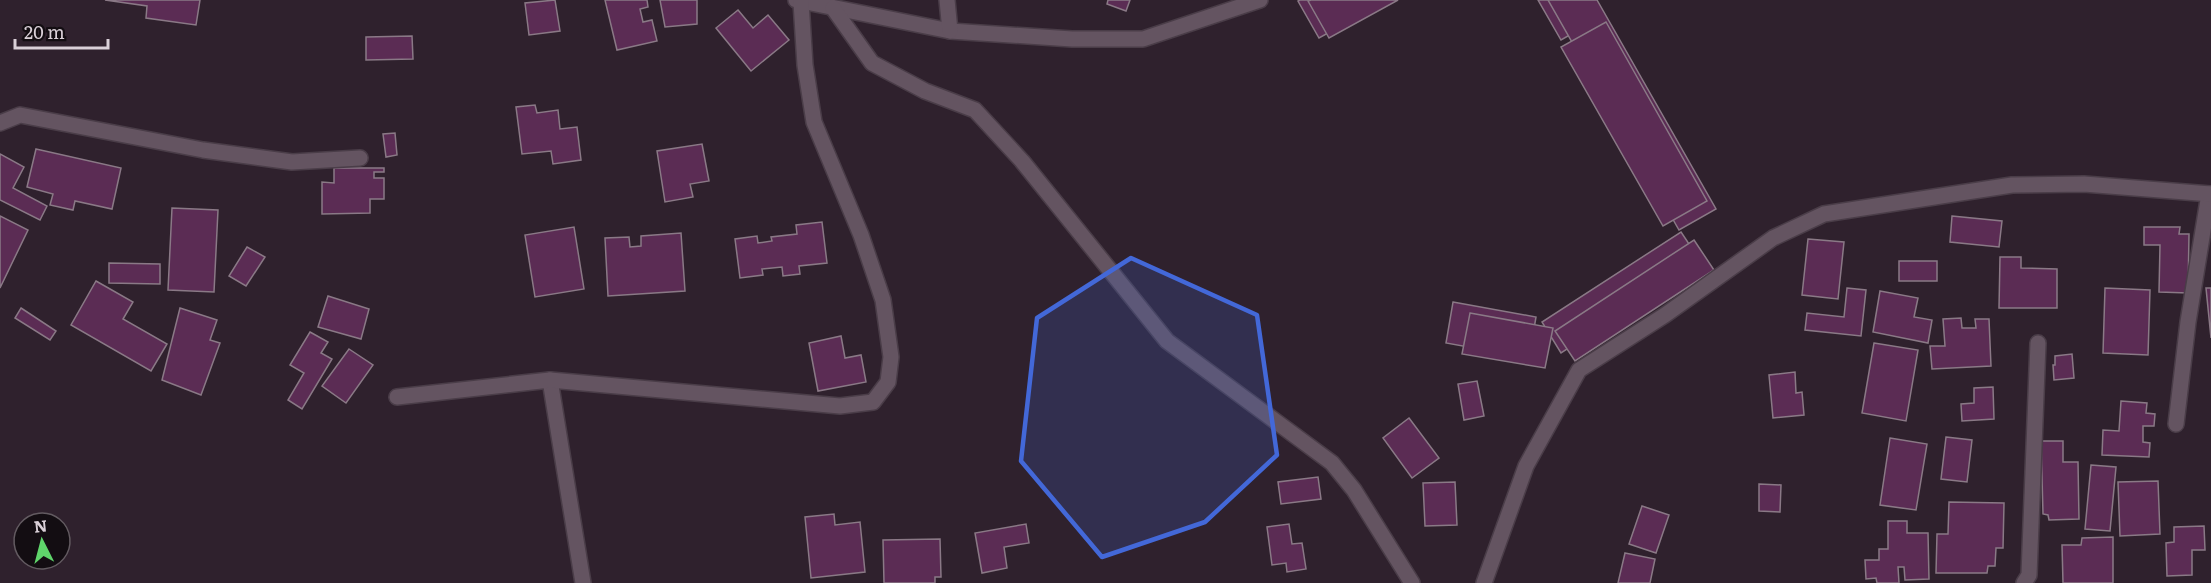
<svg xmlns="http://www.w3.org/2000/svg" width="2211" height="583" font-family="Literata,serif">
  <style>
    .building { fill: #5b2c54; stroke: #8a7986; stroke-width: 1.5 }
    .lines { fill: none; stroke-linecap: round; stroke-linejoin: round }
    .street-casing { stroke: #4a3d48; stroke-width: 18 }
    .street { stroke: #645461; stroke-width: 15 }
    .marked { fill: #4368d8; fill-opacity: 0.2; stroke: #4368d8; stroke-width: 4.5; stroke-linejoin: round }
  </style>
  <rect width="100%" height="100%" fill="#2f212d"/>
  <g class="building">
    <path d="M 105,0 L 200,0 L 196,25 L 146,18 L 147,6 Z"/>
    <path d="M 555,0 L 560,31 L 529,35 L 525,3 Z"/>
    <path d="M 605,0 L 647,0 L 648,7 L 640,9 L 643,22 L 652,20 L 657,41 L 617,50 Z"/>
    <path d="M 660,0 L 697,0 L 697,24 L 665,27 Z"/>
    <path d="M 1108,0 L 1130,0 L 1126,11 L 1107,4 Z"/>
    <path d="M 1300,0 L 1388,0 L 1319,38 L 1298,1 Z"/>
    <path d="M 1311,0 L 1398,0 L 1329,38 L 1308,1 Z"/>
    <path d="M 1538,0 L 1587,0 L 1598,19 L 1561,40 Z"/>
    <path d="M 1548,0 L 1597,0 L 1716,209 L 1679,230 Z"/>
    <path d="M 738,10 L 753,28 L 768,15 L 789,40 L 751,71 L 716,28 Z"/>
    <path d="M 1606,22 L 1707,201 L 1663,226 L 1561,47 Z"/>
    <path d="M 412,36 L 413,59 L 366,60 L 366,37 Z"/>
    <path d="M 535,105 L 537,113 L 558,110 L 560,129 L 577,127 L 581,160 L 553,164 L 551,151 L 522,154 L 516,107 Z"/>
    <path d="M 395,133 L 397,155 L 386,157 L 383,134 Z"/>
    <path d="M 702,144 L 709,181 L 690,184 L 693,197 L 665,202 L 657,151 Z"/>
    <path d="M 36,149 L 121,168 L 112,209 L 75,201 L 73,210 L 50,205 L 53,194 L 27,187 Z"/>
    <path d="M 0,154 L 24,167 L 13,188 L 47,206 L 40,220 L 0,200 Z"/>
    <path d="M 334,168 L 384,168 L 384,172 L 374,172 L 374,178 L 384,178 L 384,199 L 370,199 L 370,213 L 322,214 L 322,182 L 334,183 Z"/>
    <path d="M 172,208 L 218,210 L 214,292 L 168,290 Z"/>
    <path d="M 0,216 L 28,230 L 0,288 Z"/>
    <path d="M 1952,216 L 2002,221 L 1999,247 L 1950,242 Z"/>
    <path d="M 822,222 L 827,263 L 799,266 L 800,274 L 783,276 L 782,267 L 762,269 L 763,275 L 740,278 L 735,239 L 757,236 L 758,243 L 772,241 L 771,237 L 797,234 L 796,225 Z"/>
    <path d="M 574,227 L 584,289 L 535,297 L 525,235 Z"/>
    <path d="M 2144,227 L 2180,227 L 2179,234 L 2189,234 L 2188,293 L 2159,292 L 2160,245 L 2144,245 Z"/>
    <path d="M 1681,232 L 1701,262 L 1561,353 L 1542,322 Z"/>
    <path d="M 681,233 L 685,291 L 608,296 L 605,238 L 629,237 L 630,247 L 641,246 L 641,236 Z"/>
    <path d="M 1808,239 L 1844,242 L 1838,299 L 1802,295 Z"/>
    <path d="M 1694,240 L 1714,270 L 1575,361 L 1555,331 Z"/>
    <path d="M 247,247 L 265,257 L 246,286 L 229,276 Z"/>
    <path d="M 2000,257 L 2021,257 L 2021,268 L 2057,269 L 2057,308 L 1999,308 Z"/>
    <rect x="1899" y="261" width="38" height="20"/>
    <path d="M 109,263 L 160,264 L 160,284 L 109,283 Z"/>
    <path d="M 96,281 L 133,302 L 123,319 L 167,344 L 151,371 L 71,325 Z"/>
    <path d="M 1847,288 L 1866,290 L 1861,336 L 1805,330 L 1807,313 L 1844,317 Z"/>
    <path d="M 2105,288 L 2150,290 L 2148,355 L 2103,353 Z"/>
    <path d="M 2206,288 L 2211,288 L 2211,338 Z"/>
    <path d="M 1880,291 L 1918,298 L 1914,317 L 1932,320 L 1928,343 L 1873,332 Z"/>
    <path d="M 328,296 L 369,309 L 361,339 L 318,327 Z"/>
    <path d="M 1453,302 L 1536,317 L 1529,358 L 1446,343 Z"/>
    <path d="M 21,308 L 56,331 L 50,340 L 15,318 Z"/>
    <path d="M 180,308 L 217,320 L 210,340 L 220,343 L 201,395 L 162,380 Z"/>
    <path d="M 1470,313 L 1553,328 L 1545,368 L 1462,354 Z"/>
    <path d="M 1961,318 L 1962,328 L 1976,328 L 1975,319 L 1989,319 L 1991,366 L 1932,369 L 1930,346 L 1945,346 L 1943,319 Z"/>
    <path d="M 310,332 L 328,342 L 321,353 L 332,359 L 302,409 L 288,400 L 304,373 L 290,365 Z"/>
    <path d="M 841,336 L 845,358 L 861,355 L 866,382 L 818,391 L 809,343 Z"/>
    <path d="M 1874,343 L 1918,350 L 1906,421 L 1862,413 Z"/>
    <path d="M 349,349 L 373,365 L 346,403 L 322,386 Z"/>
    <path d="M 2072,354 L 2074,378 L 2054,380 L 2053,365 L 2055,365 L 2055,356 Z"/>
    <path d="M 1795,372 L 1796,393 L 1802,392 L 1804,415 L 1773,418 L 1769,375 Z"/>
    <path d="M 1477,381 L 1484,416 L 1464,420 L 1458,384 Z"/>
    <path d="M 1993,387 L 1994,419 L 1962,421 L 1961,404 L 1974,403 L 1974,388 Z"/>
    <path d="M 2121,401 L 2147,403 L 2146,413 L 2155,414 L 2154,426 L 2143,426 L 2143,442 L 2150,443 L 2149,457 L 2102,455 L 2103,430 L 2119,431 Z"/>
    <path d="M 1409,418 L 1439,458 L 1412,478 L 1383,438 Z"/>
    <path d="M 1946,437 L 1972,440 L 1967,482 L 1941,479 Z"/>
    <path d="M 1890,438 L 1927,444 L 1916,510 L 1880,505 Z"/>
    <path d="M 2041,441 L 2063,441 L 2063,462 L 2078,462 L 2079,519 L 2049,520 L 2048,515 L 2043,514 Z"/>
    <path d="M 2091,465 L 2116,467 L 2110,531 L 2085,529 Z"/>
    <path d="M 1318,477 L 1321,499 L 1281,504 L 1278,482 Z"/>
    <path d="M 2158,481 L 2160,534 L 2120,536 L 2118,482 Z"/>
    <path d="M 1455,482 L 1457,525 L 1425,526 L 1423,483 Z"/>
    <path d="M 1759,484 L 1781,485 L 1780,512 L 1759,511 Z"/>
    <path d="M 1949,502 L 2004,503 L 2003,548 L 1996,548 L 1995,566 L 1988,566 L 1987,573 L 1936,573 L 1937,534 L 1948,534 Z"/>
    <path d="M 1642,506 L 1669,515 L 1656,553 L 1629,544 Z"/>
    <path d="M 834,514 L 835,525 L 860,522 L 865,572 L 811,578 L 805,517 Z"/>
    <path d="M 1888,521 L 1907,521 L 1907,533 L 1928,533 L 1929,579 L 1905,580 L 1904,567 L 1898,567 L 1899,583 L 1877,583 L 1876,578 L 1866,579 L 1865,560 L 1879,560 L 1879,549 L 1888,549 Z"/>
    <path d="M 1026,524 L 1029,543 L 1004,547 L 1007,568 L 982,573 L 975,533 Z"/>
    <path d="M 1289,524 L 1292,544 L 1302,543 L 1306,569 L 1287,572 L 1286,563 L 1272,565 L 1267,527 Z"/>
    <path d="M 2204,526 L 2205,550 L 2192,550 L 2192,575 L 2167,576 L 2166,543 L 2174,542 L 2174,527 Z"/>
    <path d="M 2113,537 L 2113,583 L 2063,583 L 2062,545 L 2081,545 L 2082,538 Z"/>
    <path d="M 940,539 L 941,577 L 935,577 L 935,583 L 884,583 L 883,540 Z"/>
    <path d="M 1625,553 L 1655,559 L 1650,583 L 1618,583 Z"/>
  </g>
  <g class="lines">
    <g class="street-casing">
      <g id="street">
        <path d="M 796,0 L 950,31 L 1072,39 L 1143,39 L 1260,0"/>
        <path d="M 947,0 L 950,31"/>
        <path d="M 833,8 L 872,63 L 925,91 L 975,110 L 1022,161 L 1167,341 L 1332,463 L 1354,490 L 1412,583"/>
        <path d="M 0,123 L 20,115 L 203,150 L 292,162 L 360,158"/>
        <path d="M 550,380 L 583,583"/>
        <path d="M 397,397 L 550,380 L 840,406 L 873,402 L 888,382 L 891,357 L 883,300 L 861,235 L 814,122 L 805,65 L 801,2"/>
        <path d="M 2176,424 L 2188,322 L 2209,194"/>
        <path d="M 1484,583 L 1526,466 L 1579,370 L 1665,315 L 1773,238 L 1824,214 L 2012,185 L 2084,184 L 2211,194"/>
        <path d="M 2024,583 L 2029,575 L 2038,343"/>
      </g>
    </g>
    <use href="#street" class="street"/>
  </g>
  <path class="marked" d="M 1131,258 L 1257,315 L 1277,455 L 1205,522 L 1102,557 L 1021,461 L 1037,318 Z"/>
  <g transform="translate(42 541) rotate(354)"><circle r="28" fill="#130d12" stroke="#635b61" stroke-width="1.5"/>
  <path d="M0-4.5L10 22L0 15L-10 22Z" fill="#5fd56b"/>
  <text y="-9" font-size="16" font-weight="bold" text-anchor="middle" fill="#dad0d8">N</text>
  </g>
  <path d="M15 39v9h93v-9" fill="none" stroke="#dad0d8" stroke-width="3"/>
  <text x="24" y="39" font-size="18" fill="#dad0d8" stroke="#130d12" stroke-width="4.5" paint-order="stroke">20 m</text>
</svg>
